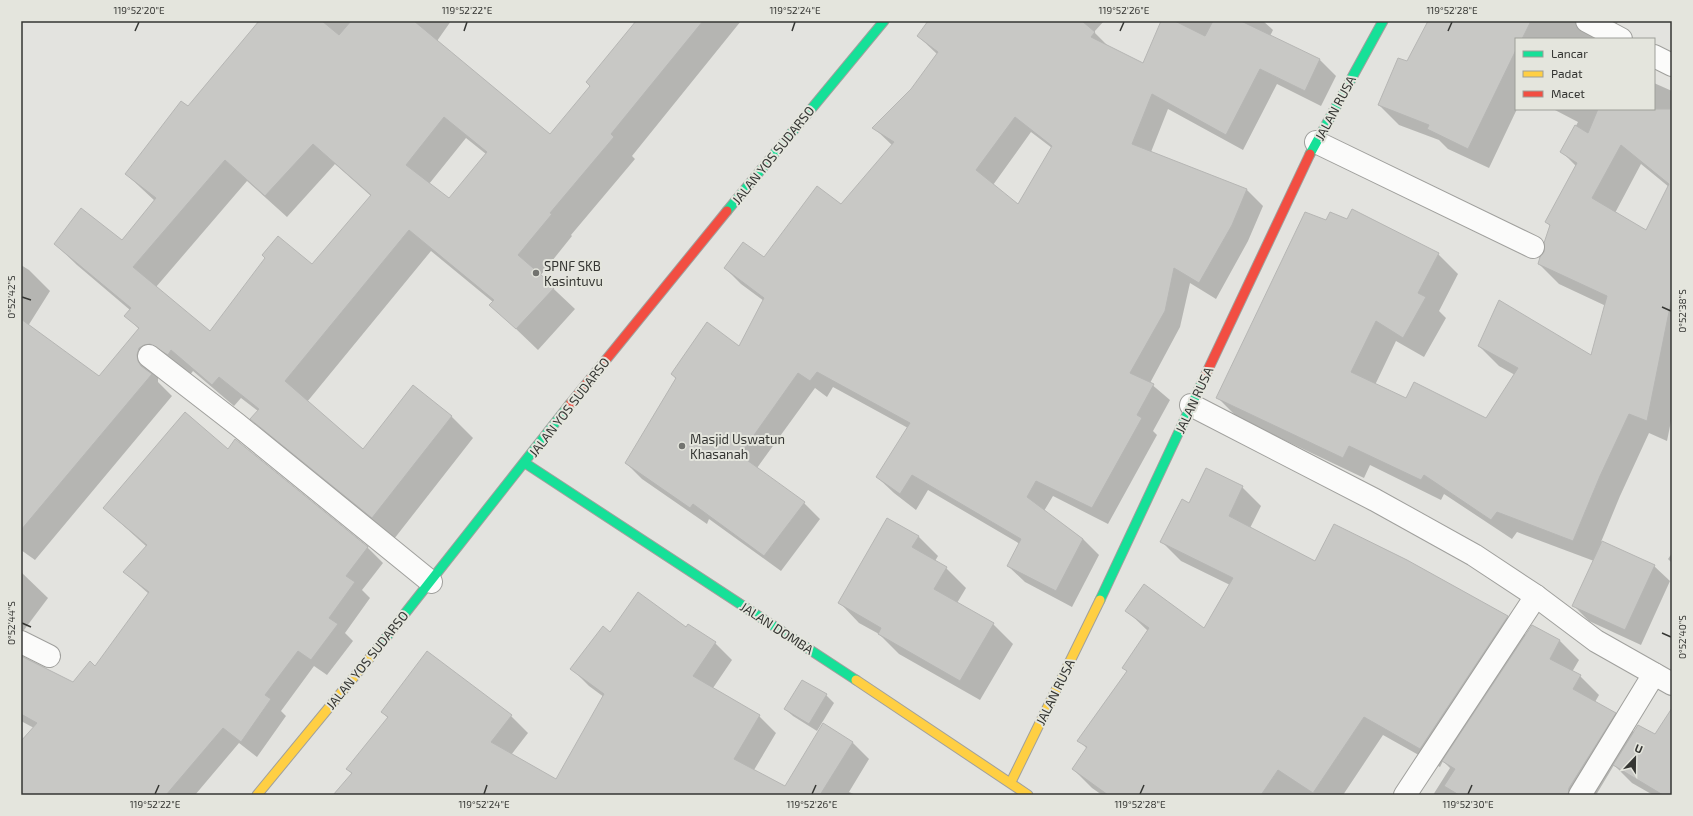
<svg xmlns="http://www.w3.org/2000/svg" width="1693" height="816" font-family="'Exo 2',sans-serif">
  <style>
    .shadow { fill: #0003; fill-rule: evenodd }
    .building { fill: #c8c8c5; stroke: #b6b6b4; fill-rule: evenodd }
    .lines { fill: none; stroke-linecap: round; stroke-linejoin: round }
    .street-casing { stroke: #a0a09d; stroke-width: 24 }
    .fast-casing { stroke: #a0a09d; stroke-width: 11 }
    .slow-casing { stroke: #a0a09d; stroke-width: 11 }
    .jam-casing { stroke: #a0a09d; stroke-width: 11 }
    .street { stroke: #fbfbfa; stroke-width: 22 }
    .fast { stroke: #16e098; stroke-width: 9 }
    .slow { stroke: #ffcf43; stroke-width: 9 }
    .jam { stroke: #f24e42; stroke-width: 9 }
    .ticks { fill: none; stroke: #353633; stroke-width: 1.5 }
    .poi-dot { fill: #72736f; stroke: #e4e5dd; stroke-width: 1.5 }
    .labels { text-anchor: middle; stroke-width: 4; stroke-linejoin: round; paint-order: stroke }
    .street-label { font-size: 13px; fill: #353633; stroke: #e4e5dd }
    .poi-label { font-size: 13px; fill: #353633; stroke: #e4e5dd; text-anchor: start }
    .neatline { fill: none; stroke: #353633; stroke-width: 1.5 }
    .ticks-label { font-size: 10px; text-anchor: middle; fill: #353633 }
  </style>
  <rect width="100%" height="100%" fill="#e3e3df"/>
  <g class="shadow">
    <path d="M 260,21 L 451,21 L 437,41 L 551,135 L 591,86 L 637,21 L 741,21 L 632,156 L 635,159 L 571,235 L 572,236 L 540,276 L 575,309 L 538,350 L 491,305 L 493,302 L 431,251 L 307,402 L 364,450 L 413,387 L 452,417 L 473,438 L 394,539 L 273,440 L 252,419 L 258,411 L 241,398 L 234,406 L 193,371 L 190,375 L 160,370 L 158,377 L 158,382 L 172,396 L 35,560 L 21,550 L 21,265 L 29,270 L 50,291 L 28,326 L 99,377 L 139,329 L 126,316 L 130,310 L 77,265 L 55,244 L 122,241 L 155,201 L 126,174 L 188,107 ZM 466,138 L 486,154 L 449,200 L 429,184 ZM 335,164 L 371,196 L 312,265 L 210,332 L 156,287 L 247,181 L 287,217 Z"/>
    <path d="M 930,21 L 1104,21 L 1094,32 L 1109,47 L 1143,65 L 1162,22 L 1160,21 L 1263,21 L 1273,30 L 1270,36 L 1320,60 L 1336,76 L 1321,106 L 1277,84 L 1243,150 L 1168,109 L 1151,152 L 1247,190 L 1263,206 L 1248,241 L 1216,299 L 1190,283 L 1180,327 L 1150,383 L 1170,400 L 1153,431 L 1157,435 L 1108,524 L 1053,496 L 1044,511 L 1083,539 L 1099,555 L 1072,607 L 1025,582 L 1008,566 L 1020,544 L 928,490 L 916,510 L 894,493 L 877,477 L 908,428 L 833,387 L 827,397 L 815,388 L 757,468 L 804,503 L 820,519 L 781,571 L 709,519 L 707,524 L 642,479 L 626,463 L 676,379 L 672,374 L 739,347 L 764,301 L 741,284 L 725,268 L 764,259 L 841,205 L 893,146 L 874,128 L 912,90 L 937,54 L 918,36 ZM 1031,132 L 1052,148 L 1018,205 L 993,185 Z"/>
    <path d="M 1429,21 L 1618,21 L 1614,30 L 1596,36 L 1595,39 L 1516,39 L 1517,109 L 1489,168 L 1448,149 L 1439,140 L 1399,125 L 1379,105 L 1408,62 Z"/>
    <path d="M 1654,83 L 1672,91 L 1672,416 L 1667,441 L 1649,433 L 1620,496 L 1601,542 L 1654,566 L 1670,581 L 1641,645 L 1589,621 L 1574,606 L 1594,561 L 1517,532 L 1512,539 L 1444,494 L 1441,500 L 1370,465 L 1364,478 L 1238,418 L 1218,398 L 1326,221 L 1438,254 L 1458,274 L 1439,311 L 1446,318 L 1424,357 L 1396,341 L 1375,385 L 1407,400 L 1486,419 L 1515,375 L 1499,366 L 1479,346 L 1592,356 L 1606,306 L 1559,284 L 1539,264 L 1545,252 L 1550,226 L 1547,222 L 1576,166 L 1562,152 L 1578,122 L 1553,109 L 1654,109 ZM 1641,164 L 1669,187 L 1647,231 L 1615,213 Z"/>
    <path d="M 228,450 L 367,547 L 383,563 L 362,590 L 370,598 L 345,633 L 353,641 L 327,675 L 314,666 L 281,711 L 286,716 L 257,757 L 239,743 L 195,795 L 21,795 L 21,742 L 34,728 L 21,721 L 21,656 L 73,683 L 95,667 L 149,594 L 124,572 L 147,547 L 104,508 Z"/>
    <path d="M 1242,487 L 1261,506 L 1250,528 L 1316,562 L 1507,617 L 1526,636 L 1532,626 L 1560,641 L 1579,660 L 1572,672 L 1580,676 L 1599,695 L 1595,702 L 1615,713 L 1634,732 L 1655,735 L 1672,717 L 1672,795 L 1653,795 L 1632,783 L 1614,765 L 1596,795 L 1433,795 L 1450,768 L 1443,761 L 1440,767 L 1383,735 L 1343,795 L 1102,795 L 1092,788 L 1073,769 L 1087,749 L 1079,740 L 1128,672 L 1124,668 L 1148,631 L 1126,610 L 1204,630 L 1230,585 L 1181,561 L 1162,542 L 1189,504 Z"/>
    <path d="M 918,536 L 938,556 L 935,561 L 946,568 L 966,588 L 957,603 L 993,624 L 1013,644 L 980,700 L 899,654 L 879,634 L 859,623 L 840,603 Z"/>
    <path d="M 1672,553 L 1672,563 L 1668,559 Z"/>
    <path d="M 21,572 L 48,598 L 21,634 Z"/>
    <path d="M 686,628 L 715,643 L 732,660 L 713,688 L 759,716 L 776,733 L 754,770 L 785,787 L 852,742 L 869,759 L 849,792 L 856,795 L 334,795 L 352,774 L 348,769 L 388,718 L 382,712 L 511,716 L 528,733 L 511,755 L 556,780 L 604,697 L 589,686 L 572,669 L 610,633 Z"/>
    <path d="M 826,695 L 834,703 L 817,731 L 793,716 L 785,709 Z"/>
  </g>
  <g class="building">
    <path d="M 259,21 L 322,21 L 339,35 L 351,21 L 414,21 L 550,134 L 590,86 L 586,82 L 636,21 L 703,21 L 611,134 L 614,137 L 550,213 L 552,214 L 518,255 L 555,287 L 516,329 L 489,305 L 494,300 L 409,230 L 285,381 L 363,449 L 413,385 L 452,416 L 372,518 L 250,419 L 259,409 L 219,377 L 212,385 L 171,350 L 168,355 L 150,344 L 144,345 L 139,348 L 137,355 L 138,361 L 141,366 L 152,374 L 21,530 L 21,319 L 99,376 L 139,328 L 124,316 L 131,308 L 54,244 L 81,208 L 122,240 L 156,198 L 125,174 L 181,101 L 188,106 ZM 444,117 L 487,152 L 449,198 L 406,165 ZM 313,144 L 371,195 L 312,264 L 278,236 L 262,255 L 265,258 L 210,331 L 133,267 L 225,160 L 265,196 Z"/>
    <path d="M 928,21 L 1082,21 L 1095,32 L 1091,37 L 1143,63 L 1161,21 L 1175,21 L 1205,36 L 1213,21 L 1241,21 L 1320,59 L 1305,91 L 1260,69 L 1226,135 L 1152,94 L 1132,144 L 1247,189 L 1232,225 L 1199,283 L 1174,268 L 1165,311 L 1130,373 L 1154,384 L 1137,415 L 1142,418 L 1092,508 L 1036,481 L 1027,497 L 1083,539 L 1056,591 L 1007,566 L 1021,539 L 912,475 L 900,494 L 876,477 L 910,423 L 817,372 L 810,381 L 798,373 L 740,455 L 805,502 L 764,556 L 693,504 L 690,508 L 625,463 L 676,378 L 671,374 L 707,322 L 739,346 L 764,298 L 724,268 L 743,242 L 764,257 L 817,186 L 841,204 L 894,142 L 872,128 L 911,89 L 938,52 L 917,36 ZM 1015,117 L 1052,146 L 1018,204 L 976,170 Z"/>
    <path d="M 1428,21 L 1531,21 L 1522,39 L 1516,39 L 1516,50 L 1468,149 L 1427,129 L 1429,125 L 1378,105 L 1398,58 L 1407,61 Z"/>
    <path d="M 1598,109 L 1672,109 L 1672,297 L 1647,421 L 1629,414 L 1600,476 L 1573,541 L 1497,512 L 1491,520 L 1424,475 L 1421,480 L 1349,446 L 1343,458 L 1216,398 L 1305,212 L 1326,220 L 1330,212 L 1347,219 L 1352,209 L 1439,253 L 1418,293 L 1426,297 L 1403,338 L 1376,321 L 1351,372 L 1406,398 L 1414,382 L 1486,418 L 1518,368 L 1478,346 L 1499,300 L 1591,355 L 1607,296 L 1538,264 L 1540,257 L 1544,252 L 1544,243 L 1550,225 L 1545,222 L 1577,163 L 1560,152 L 1575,125 L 1588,133 ZM 1621,145 L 1669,184 L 1646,230 L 1592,198 Z"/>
    <path d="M 185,412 L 228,449 L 235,439 L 368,547 L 346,576 L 355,582 L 329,618 L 338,624 L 311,660 L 298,651 L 265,695 L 271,699 L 241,742 L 223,728 L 166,795 L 21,795 L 21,741 L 37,723 L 21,714 L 21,656 L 73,682 L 90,661 L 95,666 L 149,592 L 123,572 L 147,545 L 103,508 Z"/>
    <path d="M 1206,468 L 1243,486 L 1229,516 L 1315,561 L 1334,524 L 1407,560 L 1508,616 L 1420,749 L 1364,717 L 1313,793 L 1278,770 L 1261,795 L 1108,795 L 1072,769 L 1087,747 L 1077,741 L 1127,671 L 1122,668 L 1149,628 L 1125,611 L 1144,584 L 1204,628 L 1233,578 L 1160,542 L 1182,499 L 1189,503 Z"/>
    <path d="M 887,518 L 919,536 L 912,547 L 947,567 L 934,589 L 994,623 L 960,681 L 878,634 L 881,628 L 838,603 Z"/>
    <path d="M 1602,541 L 1655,565 L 1625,630 L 1572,606 Z"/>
    <path d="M 638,592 L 686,627 L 688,624 L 716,642 L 693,676 L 760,715 L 734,759 L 785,786 L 823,723 L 853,742 L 820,795 L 333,795 L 352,773 L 346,769 L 388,717 L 381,712 L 427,651 L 512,715 L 491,742 L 556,779 L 604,694 L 570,669 L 603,626 L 610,632 Z"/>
    <path d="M 1532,625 L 1560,640 L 1550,659 L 1581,675 L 1573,689 L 1616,713 L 1569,788 L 1568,795 L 1459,795 L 1444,786 L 1455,769 L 1442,761 Z"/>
    <path d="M 802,680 L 827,694 L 809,724 L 784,709 Z"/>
    <path d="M 1672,708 L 1672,795 L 1663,795 L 1613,765 L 1638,725 L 1655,734 Z"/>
  </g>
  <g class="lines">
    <g class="street-casing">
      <g id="street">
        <path d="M 1587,21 L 1621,39"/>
        <path d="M 1654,56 L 1672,65"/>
        <path d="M 1316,142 L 1533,247"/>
        <path d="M 149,356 L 238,425 L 431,582"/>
        <path d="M 1191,405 L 1375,500 L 1474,555 L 1536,596 L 1596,641 L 1672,684"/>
        <path d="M 21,642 L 49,656"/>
        <path d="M 1405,795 L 1536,596"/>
        <path d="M 1580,795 L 1654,674"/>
      </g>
    </g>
    <g class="fast-casing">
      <g id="fast">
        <path d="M 1310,154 L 1383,21"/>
        <path d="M 727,211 L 884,21"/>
        <path d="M 525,463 L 856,680"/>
        <path d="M 1100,600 L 1206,374"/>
        <path d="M 377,649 L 570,404"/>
      </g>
    </g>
    <g class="slow-casing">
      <g id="slow">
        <path d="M 856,680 L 1028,795"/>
        <path d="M 1011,782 L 1100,600"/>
        <path d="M 257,795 L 377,649"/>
      </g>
    </g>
    <g class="jam-casing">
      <g id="jam">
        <path d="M 1206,374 L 1310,154"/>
        <path d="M 570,404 L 727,211"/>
      </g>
    </g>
    <use href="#street" class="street"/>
    <use href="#fast" class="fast"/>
    <use href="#slow" class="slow"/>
    <use href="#jam" class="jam"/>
  </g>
  <path class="ticks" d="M 135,31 L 139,22M 464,31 L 467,22M 792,31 L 795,22M 1120,31 L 1124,22M 1448,31 L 1452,22M 22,297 L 31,300M 1662,307 L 1671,311M 22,623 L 31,627M 1662,633 L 1671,637M 155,794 L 159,785M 484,794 L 487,785M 812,794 L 816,785M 1140,794 L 1144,785M 1468,794 L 1472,785"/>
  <g class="poi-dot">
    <circle cx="536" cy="273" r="4"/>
    <circle cx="682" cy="446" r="4"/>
  </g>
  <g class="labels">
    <g class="street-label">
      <text transform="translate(1335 108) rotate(-62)" y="5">JALAN RUSA</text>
      <text transform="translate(773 155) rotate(-51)" y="5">JALAN YOS SUDARSO</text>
      <text transform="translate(1194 400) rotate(-65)" y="5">JALAN RUSA</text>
      <text transform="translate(569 407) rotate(-52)" y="5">JALAN YOS SUDARSO</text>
      <text transform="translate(777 628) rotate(33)" y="5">JALAN DOMBA</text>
      <text transform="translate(367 660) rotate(-51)" y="5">JALAN YOS SUDARSO</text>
      <text transform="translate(1055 692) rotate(-64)" y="5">JALAN RUSA</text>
    </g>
    <g class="poi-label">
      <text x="544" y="271">SPNF SKB<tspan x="544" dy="15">Kasintuvu</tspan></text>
      <text x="690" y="444">Masjid Uswatun<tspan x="690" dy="15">Khasanah</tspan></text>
    </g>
  </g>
  <rect width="1693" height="816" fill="none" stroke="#e4e5dd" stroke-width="44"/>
  <rect x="1515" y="38" width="140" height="72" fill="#e4e5dd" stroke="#9e9f99"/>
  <rect x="1523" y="51" width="20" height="6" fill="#16e098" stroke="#9e9f99"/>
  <text x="1551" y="58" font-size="12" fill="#353633">Lancar</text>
  <rect x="1523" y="71" width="20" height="6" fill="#ffcf43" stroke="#9e9f99"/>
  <text x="1551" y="78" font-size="12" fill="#353633">Padat</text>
  <rect x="1523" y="91" width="20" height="6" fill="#f24e42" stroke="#9e9f99"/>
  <text x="1551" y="98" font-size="12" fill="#353633">Macet</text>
  <g transform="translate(1635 758) rotate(22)" stroke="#e4e5dd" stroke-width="3" paint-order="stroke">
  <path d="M0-3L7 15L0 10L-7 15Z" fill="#353633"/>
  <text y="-6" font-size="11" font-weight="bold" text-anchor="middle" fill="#353633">U</text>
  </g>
  <rect x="22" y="22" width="1649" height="772" class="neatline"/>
  <g class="ticks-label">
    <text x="139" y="14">119°52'20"E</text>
    <text x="467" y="14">119°52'22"E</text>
    <text x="795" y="14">119°52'24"E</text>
    <text x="1124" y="14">119°52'26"E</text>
    <text x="1452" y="14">119°52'28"E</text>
    <text transform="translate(11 297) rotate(-90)" y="4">0°52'42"S</text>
    <text transform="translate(1682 311) rotate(-90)" y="4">0°52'38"S</text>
    <text transform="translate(11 623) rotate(-90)" y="4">0°52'44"S</text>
    <text transform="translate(1682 637) rotate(-90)" y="4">0°52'40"S</text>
    <text x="155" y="808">119°52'22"E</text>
    <text x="484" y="808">119°52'24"E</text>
    <text x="812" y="808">119°52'26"E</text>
    <text x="1140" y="808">119°52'28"E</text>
    <text x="1468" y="808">119°52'30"E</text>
  </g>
</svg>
